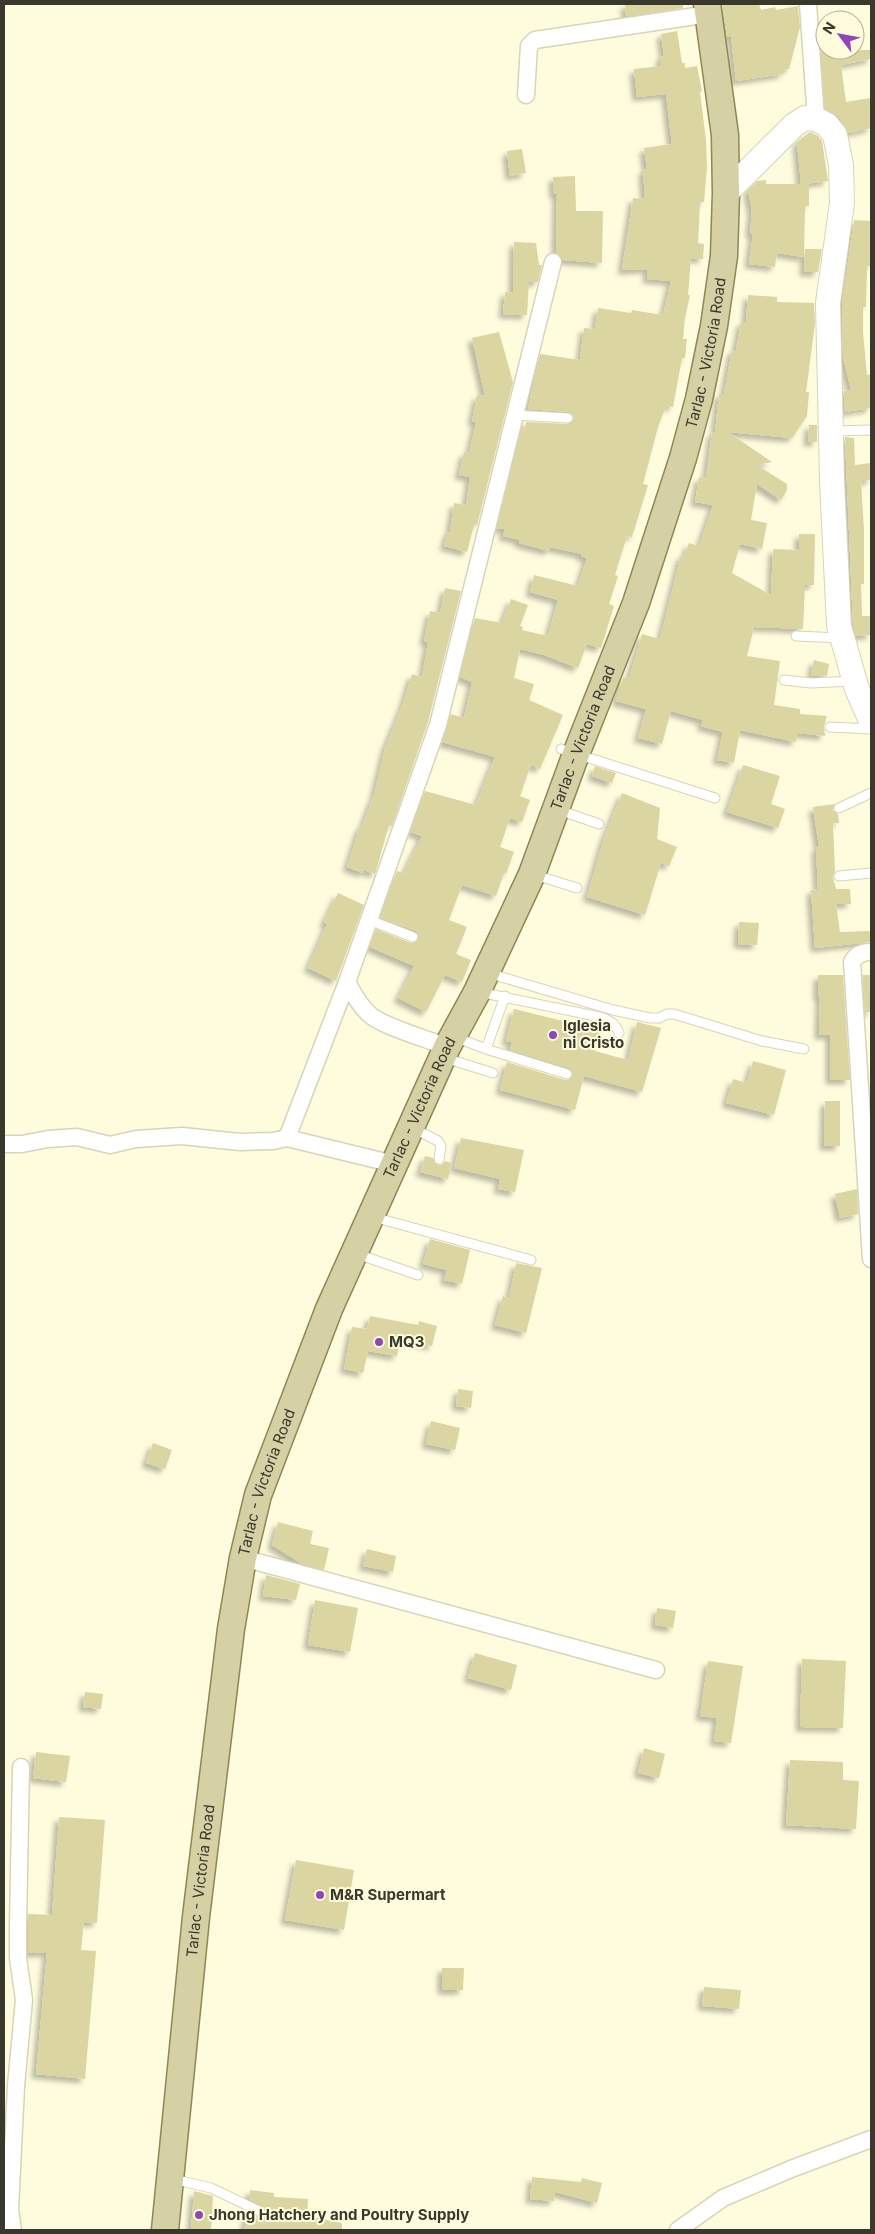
<svg xmlns="http://www.w3.org/2000/svg" width="875" height="2234" font-family="Inter,sans-serif">
  <style>
    .building { fill: #dad5a1; filter: url(#shadow) }
    .lines { fill: none; stroke-linecap: round; stroke-linejoin: round }
    .lane-casing { stroke: #d7d4b7; stroke-width: 11 }
    .street-casing { stroke: #d7d4b7; stroke-width: 19 }
    .secondary-casing { stroke: #d7d4b7; stroke-width: 26 }
    .primary-casing { stroke: #8e8754; stroke-width: 29 }
    .lane { stroke: #fff; stroke-width: 9 }
    .street { stroke: #fff; stroke-width: 16 }
    .secondary { stroke: #fff; stroke-width: 24 }
    .primary { stroke: #d6d1a5; stroke-width: 26 }
    .poi-dot { fill: #9145b7; stroke: #fffcde; stroke-width: 2 }
    .labels { text-anchor: middle; stroke-width: 4; stroke-linejoin: round; paint-order: stroke }
    .street-label { font-size: 15px; fill: #39382c; stroke: #fffcde }
    .poi-label { font-size: 15px; font-weight: bold; fill: #39382c; stroke: #fffcde; text-anchor: start }
  </style>
  <defs>
    <filter id="shadow"><feDropShadow dx="-4.5" dy="4.5" stdDeviation="2.5" flood-color="#0004"/></filter>
  </defs>
  <rect width="100%" height="100%" fill="#fffcde"/>
  <g class="building">
    <path d="M 625,4 L 683,4 L 683,8 L 626,16 Z"/>
    <path d="M 722,4 L 759,4 L 761,10 L 775,7 L 776,10 L 798,6 L 800,27 L 789,69 L 782,70 L 783,74 L 736,81 L 731,36 L 727,37 Z"/>
    <path d="M 677,31 L 682,63 L 685,63 L 685,68 L 697,66 L 702,91 L 700,92 L 706,140 L 707,167 L 704,202 L 700,202 L 698,243 L 704,244 L 703,259 L 691,258 L 688,295 L 690,295 L 685,318 L 683,339 L 687,339 L 685,358 L 682,358 L 673,407 L 666,406 L 658,427 L 643,484 L 648,485 L 632,537 L 627,536 L 615,575 L 618,576 L 609,604 L 614,606 L 601,648 L 587,644 L 578,668 L 544,655 L 520,649 L 514,678 L 534,684 L 529,700 L 563,715 L 540,769 L 531,765 L 520,796 L 530,800 L 522,822 L 510,818 L 500,847 L 514,852 L 506,874 L 504,873 L 496,896 L 462,885 L 449,920 L 467,927 L 456,954 L 471,960 L 462,982 L 445,975 L 426,1012 L 398,998 L 414,966 L 370,947 L 376,929 L 411,943 L 416,942 L 419,939 L 416,931 L 380,918 L 397,871 L 404,873 L 422,836 L 411,832 L 425,791 L 476,805 L 495,757 L 442,742 L 451,714 L 464,718 L 472,682 L 460,677 L 475,618 L 502,623 L 511,599 L 528,605 L 520,626 L 523,627 L 522,630 L 548,636 L 558,600 L 530,592 L 534,575 L 578,586 L 587,558 L 581,556 L 582,554 L 550,547 L 549,551 L 519,543 L 520,540 L 503,536 L 505,529 L 497,528 L 523,424 L 525,430 L 526,422 L 568,424 L 574,419 L 573,415 L 569,412 L 528,409 L 540,354 L 580,360 L 584,328 L 595,329 L 598,308 L 631,313 L 632,310 L 663,315 L 671,281 L 647,279 L 648,269 L 622,270 L 633,198 L 645,199 L 643,170 L 647,169 L 644,148 L 672,144 L 666,94 L 637,97 L 634,69 L 661,66 L 660,57 L 664,56 L 661,34 Z"/>
    <path d="M 821,50 L 871,50 L 871,59 L 841,65 L 846,102 L 871,98 L 871,128 L 849,133 L 838,116 L 825,108 Z"/>
    <path d="M 810,132 L 818,136 L 822,141 L 828,181 L 804,184 L 809,184 L 809,206 L 805,206 L 804,257 L 777,253 L 775,267 L 749,264 L 753,234 L 750,234 L 752,211 L 748,190 L 757,181 L 766,180 L 766,184 L 801,184 L 797,142 Z"/>
    <path d="M 522,149 L 526,173 L 510,176 L 507,151 Z"/>
    <path d="M 575,176 L 576,211 L 603,211 L 602,263 L 563,260 L 556,253 L 557,194 L 554,194 L 553,177 Z"/>
    <path d="M 854,220 L 871,221 L 871,266 L 867,266 L 866,307 L 863,307 L 863,332 L 867,375 L 871,374 L 871,408 L 844,412 L 844,391 L 851,390 L 843,357 L 842,304 Z"/>
    <path d="M 514,242 L 536,243 L 539,265 L 542,265 L 538,282 L 529,282 L 527,315 L 503,314 L 505,292 L 513,293 Z"/>
    <path d="M 805,249 L 822,249 L 818,272 L 804,272 Z"/>
    <path d="M 748,295 L 777,297 L 777,302 L 814,303 L 815,323 L 806,392 L 809,392 L 807,416 L 792,438 L 728,432 L 772,462 L 757,465 L 787,484 L 787,490 L 781,500 L 757,484 L 751,520 L 767,523 L 762,549 L 740,544 L 732,573 L 771,595 L 773,549 L 799,550 L 799,534 L 815,534 L 814,585 L 805,585 L 803,629 L 754,627 L 747,656 L 780,661 L 774,705 L 800,709 L 800,714 L 827,716 L 824,726 L 825,736 L 797,733 L 796,742 L 740,730 L 734,763 L 717,760 L 723,732 L 701,726 L 703,720 L 671,711 L 662,744 L 638,738 L 646,709 L 616,701 L 623,677 L 629,679 L 642,634 L 660,639 L 681,555 L 684,556 L 689,543 L 699,546 L 713,505 L 695,502 L 699,477 L 706,478 L 712,432 L 715,433 L 719,394 L 724,394 L 732,350 L 736,350 L 741,322 L 746,322 Z"/>
    <path d="M 499,332 L 513,382 L 477,525 L 474,525 L 467,552 L 444,546 L 448,532 L 450,532 L 454,503 L 466,505 L 470,477 L 459,475 L 464,452 L 469,453 L 476,422 L 472,421 L 477,395 L 485,396 L 472,338 Z"/>
    <path d="M 809,425 L 817,425 L 817,442 L 808,442 Z"/>
    <path d="M 845,437 L 854,438 L 855,465 L 871,463 L 871,480 L 861,481 L 864,530 L 864,584 L 861,584 L 862,616 L 871,616 L 871,635 L 856,636 L 853,624 Z"/>
    <path d="M 445,588 L 461,591 L 428,722 L 392,826 L 389,825 L 375,874 L 364,870 L 363,873 L 347,867 L 360,826 L 362,826 L 374,795 L 385,748 L 403,704 L 412,674 L 422,677 L 428,642 L 424,641 L 430,611 L 440,613 Z"/>
    <path d="M 814,660 L 829,664 L 827,676 L 811,675 Z"/>
    <path d="M 743,765 L 780,776 L 771,804 L 785,809 L 778,828 L 727,812 Z"/>
    <path d="M 595,766 L 616,773 L 612,783 L 592,776 Z"/>
    <path d="M 622,793 L 660,808 L 657,839 L 677,847 L 669,866 L 661,863 L 645,915 L 587,897 L 603,841 Z"/>
    <path d="M 835,804 L 833,810 L 838,814 L 839,823 L 833,823 L 835,871 L 833,877 L 836,889 L 850,889 L 851,904 L 836,904 L 840,932 L 871,931 L 871,942 L 815,948 L 811,890 L 818,889 L 816,848 L 819,847 L 813,807 Z"/>
    <path d="M 338,893 L 364,905 L 336,981 L 308,968 L 327,924 L 324,922 Z"/>
    <path d="M 739,922 L 759,923 L 757,945 L 738,944 Z"/>
    <path d="M 818,975 L 843,975 L 850,1080 L 830,1080 L 830,1035 L 819,1035 L 820,997 L 818,997 Z"/>
    <path d="M 863,975 L 871,975 L 871,1012 L 865,1012 Z"/>
    <path d="M 514,1009 L 600,1030 L 595,1051 L 628,1060 L 637,1022 L 661,1028 L 642,1092 L 584,1076 L 575,1110 L 500,1090 L 507,1062 L 565,1080 L 571,1079 L 573,1075 L 572,1070 L 569,1068 L 510,1050 L 512,1042 L 506,1041 Z"/>
    <path d="M 753,1061 L 786,1070 L 774,1115 L 726,1103 L 733,1079 L 747,1083 Z"/>
    <path d="M 825,1101 L 840,1101 L 840,1146 L 824,1146 Z"/>
    <path d="M 461,1138 L 524,1150 L 515,1192 L 498,1189 L 500,1179 L 454,1168 Z"/>
    <path d="M 425,1156 L 433,1158 L 438,1165 L 442,1165 L 445,1161 L 452,1163 L 448,1179 L 420,1172 Z"/>
    <path d="M 857,1189 L 858,1214 L 840,1218 L 835,1194 Z"/>
    <path d="M 430,1239 L 470,1250 L 462,1284 L 444,1280 L 447,1270 L 423,1264 Z"/>
    <path d="M 516,1263 L 542,1268 L 526,1333 L 495,1325 L 503,1296 L 509,1298 Z"/>
    <path d="M 370,1316 L 418,1325 L 419,1321 L 437,1326 L 432,1346 L 401,1338 L 397,1356 L 368,1351 L 363,1373 L 344,1369 L 352,1327 L 367,1329 Z"/>
    <path d="M 458,1389 L 473,1391 L 471,1408 L 456,1406 Z"/>
    <path d="M 431,1421 L 460,1428 L 455,1450 L 426,1444 Z"/>
    <path d="M 153,1443 L 172,1450 L 165,1469 L 146,1463 Z"/>
    <path d="M 278,1522 L 313,1531 L 310,1544 L 329,1548 L 324,1570 L 302,1564 L 272,1545 Z"/>
    <path d="M 367,1549 L 396,1556 L 393,1572 L 363,1566 Z"/>
    <path d="M 266,1575 L 300,1584 L 296,1600 L 263,1596 Z"/>
    <path d="M 315,1600 L 358,1608 L 350,1652 L 308,1645 Z"/>
    <path d="M 657,1608 L 676,1611 L 673,1628 L 655,1625 Z"/>
    <path d="M 475,1653 L 517,1665 L 511,1690 L 468,1678 Z"/>
    <path d="M 802,1659 L 846,1661 L 843,1728 L 800,1727 Z"/>
    <path d="M 708,1661 L 743,1666 L 731,1743 L 714,1741 L 717,1718 L 700,1716 Z"/>
    <path d="M 85,1692 L 103,1694 L 101,1709 L 83,1707 Z"/>
    <path d="M 644,1748 L 665,1754 L 659,1778 L 638,1773 Z"/>
    <path d="M 36,1752 L 70,1756 L 66,1782 L 33,1778 Z"/>
    <path d="M 790,1760 L 843,1762 L 843,1780 L 859,1781 L 856,1829 L 786,1825 Z"/>
    <path d="M 59,1817 L 105,1820 L 97,1923 L 84,1922 L 81,1950 L 96,1951 L 85,2079 L 36,2074 L 47,1952 L 28,1953 L 28,1914 L 52,1915 Z"/>
    <path d="M 296,1860 L 354,1870 L 344,1930 L 285,1920 Z"/>
    <path d="M 442,1968 L 464,1968 L 463,1990 L 442,1990 Z"/>
    <path d="M 704,1987 L 741,1990 L 739,2009 L 702,2006 Z"/>
    <path d="M 532,2177 L 581,2182 L 582,2178 L 602,2183 L 597,2203 L 555,2192 L 554,2201 L 530,2199 Z"/>
    <path d="M 250,2190 L 274,2193 L 274,2197 L 308,2199 L 307,2216 L 342,2223 L 342,2230 L 244,2230 L 248,2212 L 260,2217 L 265,2211 L 262,2206 L 249,2199 Z"/>
    <path d="M 194,2191 L 213,2196 L 211,2230 L 191,2230 Z"/>
  </g>
  <g class="lines">
    <g class="lane-casing">
      <g id="lane">
        <path d="M 515,415 L 568,418"/>
        <path d="M 831,431 L 871,430"/>
        <path d="M 796,636 L 841,638"/>
        <path d="M 784,680 L 811,683 L 854,681"/>
        <path d="M 830,727 L 871,729"/>
        <path d="M 561,749 L 715,798"/>
        <path d="M 839,808 L 871,793"/>
        <path d="M 559,810 L 599,824"/>
        <path d="M 535,875 L 577,888"/>
        <path d="M 839,876 L 871,873"/>
        <path d="M 369,920 L 413,937"/>
        <path d="M 488,973 L 613,1010 L 650,1018 L 659,1018 L 667,1014 L 674,1014 L 762,1041 L 804,1049"/>
        <path d="M 479,992 L 600,1017 C 611,1021 615,1023 619,1033"/>
        <path d="M 455,1037 L 486,1049 L 567,1074"/>
        <path d="M 486,1049 L 505,996"/>
        <path d="M 445,1058 L 493,1073"/>
        <path d="M 413,1128 L 438,1141 L 441,1146 L 439,1159"/>
        <path d="M 373,1217 L 531,1260"/>
        <path d="M 357,1254 L 418,1275"/>
        <path d="M 173,2179 L 211,2188 L 259,2211"/>
      </g>
    </g>
    <g class="street-casing">
      <g id="street">
        <path d="M 808,4 L 816,119"/>
        <path d="M 526,95 L 529,46 L 535,40 L 709,14"/>
        <path d="M 871,952 C 863,952 856,954 852,962 L 871,1259"/>
        <path d="M 347,982 C 353,993 359,1005 369,1014 C 383,1027 428,1039 447,1047"/>
        <path d="M 4,1144 L 22,1144 L 48,1139 L 77,1137 L 110,1145 L 136,1139 L 182,1136 L 240,1142 L 273,1141 L 287,1138"/>
        <path d="M 394,1164 L 287,1138 L 347,982 L 438,725 L 553,262"/>
        <path d="M 243,1558 L 656,1670"/>
        <path d="M 13,2230 L 10,2210 L 16,2086 L 24,2000 L 18,1958 L 18,1926 L 21,1767"/>
        <path d="M 678,2230 L 723,2198 L 791,2169 L 871,2139"/>
      </g>
    </g>
    <g class="secondary-casing">
      <path id="secondary" d="M 726,193 L 794,125 L 805,118 L 816,119 L 827,125 L 835,135 L 841,165 L 842,203 L 828,303 L 832,481 L 839,626 L 857,689 L 871,721"/>
    </g>
    <g class="primary-casing">
      <g id="primary">
        <path id="s1" d="M 165,2230 L 196,1917 L 231,1629 L 243,1558 L 258,1495 L 329,1309 L 447,1047 L 477,992 L 532,874 L 576,754 L 636,603 L 683,458 L 699,399 L 714,326 L 724,256 L 726,193 L 725,135 L 707,4"/>
      </g>
    </g>
    <use href="#lane" class="lane"/>
    <use href="#street" class="street"/>
    <use href="#secondary" class="secondary"/>
    <use href="#primary" class="primary"/>
  </g>
  <g class="poi-dot">
    <circle cx="553" cy="1035" r="5"/>
    <circle cx="379" cy="1342" r="5"/>
    <circle cx="320" cy="1895" r="5"/>
    <circle cx="199" cy="2215" r="5"/>
  </g>
  <g class="labels">
    <g class="street-label">
      <text dy="5" stroke="none"><textPath href="#s1" startOffset="1971">Tarlac - Victoria Road</textPath></text>
      <text dy="5" stroke="none"><textPath href="#s1" startOffset="1566">Tarlac - Victoria Road</textPath></text>
      <text dy="5" stroke="none"><textPath href="#s1" startOffset="1161">Tarlac - Victoria Road</textPath></text>
      <text dy="5" stroke="none"><textPath href="#s1" startOffset="756">Tarlac - Victoria Road</textPath></text>
      <text dy="5" stroke="none"><textPath href="#s1" startOffset="351">Tarlac - Victoria Road</textPath></text>
    </g>
    <g class="poi-label">
      <text x="563" y="1031">Iglesia<tspan x="563" dy="17">ni Cristo</tspan></text>
      <text x="389" y="1347">MQ3</text>
      <text x="330" y="1900">M&amp;R Supermart</text>
      <text x="209" y="2220">Jhong Hatchery and Poultry Supply</text>
    </g>
  </g>
  <rect width="875" height="2234" fill="none" stroke="#39382c" stroke-width="10"/>
  <g transform="translate(840 35) rotate(302)"><circle r="24" fill="#fffcde" stroke="#b0ae97"/>
  <path d="M0-4L9 19L0 12L-9 19Z" fill="#9145b7"/>
  <text y="-8" font-size="14" font-weight="bold" text-anchor="middle" fill="#39382c">N</text>
  </g>
</svg>
